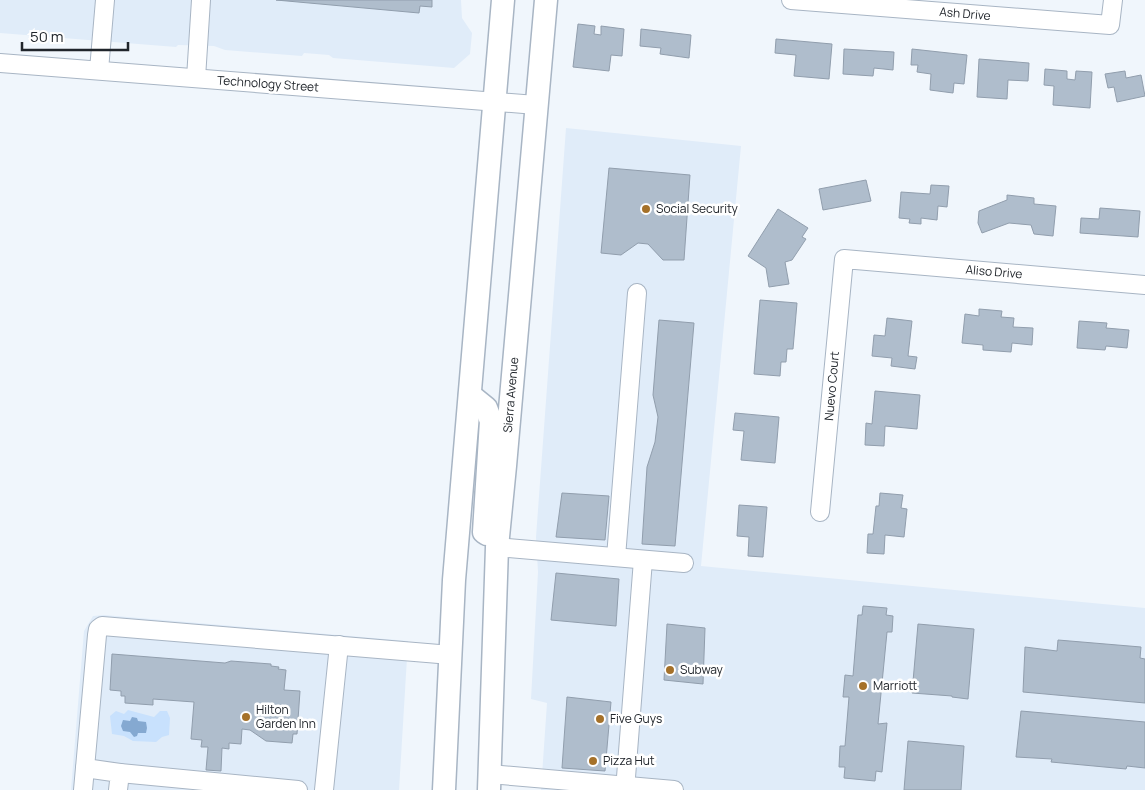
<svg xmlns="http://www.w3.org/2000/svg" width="1145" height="790" font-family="Manrope,sans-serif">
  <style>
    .built { fill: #e0ecf9 }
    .green { fill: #c8e1fd }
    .water { fill: #85a9d1 }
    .building { fill: #afbdcc; stroke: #919ead }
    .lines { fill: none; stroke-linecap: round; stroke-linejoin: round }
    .minor-casing { stroke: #a8b5c4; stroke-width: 20 }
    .major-casing { stroke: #a8b5c4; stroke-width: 25 }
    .minor { stroke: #fff; stroke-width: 18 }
    .major { stroke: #fff; stroke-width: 22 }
    .poi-dot { fill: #a57129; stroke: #fff; stroke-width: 2 }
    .labels { text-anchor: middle; stroke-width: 5; stroke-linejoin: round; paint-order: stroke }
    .street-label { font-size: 12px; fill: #20252b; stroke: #fff }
    .poi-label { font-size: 12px; fill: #20252b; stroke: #fff; text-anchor: start }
  </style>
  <rect width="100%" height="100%" fill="#f0f6fc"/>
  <g class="built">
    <path d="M 0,0 L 461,0 L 462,18 L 472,33 L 470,54 L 454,68 L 333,58 L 329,55 L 304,53 L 302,56 L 225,50 L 214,46 L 178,45 L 176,47 L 0,33 Z"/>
    <path d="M 566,128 L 741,146 L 701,566 L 1145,608 L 1145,790 L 541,790 L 547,703 L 531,699 L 538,572 L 536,537 Z"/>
    <path d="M 104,615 L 408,641 L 399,790 L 71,790 L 84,631 L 93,616 Z"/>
  </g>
  <path class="green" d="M 128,710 L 154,717 L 160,711 L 167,711 L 170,718 L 169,735 L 162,737 L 156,742 L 133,741 L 124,736 L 112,734 L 110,716 L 116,711 L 124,714 Z"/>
  <path class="water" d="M 132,717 L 137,718 L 138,721 L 146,722 L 147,728 L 146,733 L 138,733 L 137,736 L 134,737 L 130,732 L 123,731 L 121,726 L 123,720 L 130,721 Z"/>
  <g class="building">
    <path d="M 276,0 L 432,0 L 432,7 L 420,6 L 419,13 Z"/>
    <path d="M 578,24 L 595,26 L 594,34 L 601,35 L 601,26 L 624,29 L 622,56 L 611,55 L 609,71 L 573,67 Z"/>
    <path d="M 641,29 L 691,35 L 689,58 L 660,54 L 661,48 L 640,46 Z"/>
    <path d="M 776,39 L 832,44 L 829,79 L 794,76 L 796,55 L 775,53 Z"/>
    <path d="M 844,49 L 894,52 L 893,70 L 874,68 L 873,76 L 843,74 Z"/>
    <path d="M 912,49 L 967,55 L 964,84 L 954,83 L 953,93 L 930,90 L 931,74 L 917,72 L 918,65 L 911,65 Z"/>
    <path d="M 979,59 L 1029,63 L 1028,81 L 1008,80 L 1007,99 L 977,97 Z"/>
    <path d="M 1045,69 L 1067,71 L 1067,79 L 1075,80 L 1076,71 L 1092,72 L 1090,108 L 1053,105 L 1054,86 L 1044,85 Z"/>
    <path d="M 1125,71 L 1126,78 L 1141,75 L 1145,96 L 1117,102 L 1114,87 L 1108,88 L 1105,74 Z"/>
    <path d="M 609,168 L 690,175 L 684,260 L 663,260 L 648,244 L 638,243 L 621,255 L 601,253 Z"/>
    <path d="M 866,180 L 871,201 L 823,210 L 819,189 Z"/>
    <path d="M 931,185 L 949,186 L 947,207 L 938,206 L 937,220 L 921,218 L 921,224 L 909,223 L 910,219 L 899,218 L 901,192 L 930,194 Z"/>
    <path d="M 1007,195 L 1034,198 L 1034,204 L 1056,206 L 1053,236 L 1034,234 L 1031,225 L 1009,223 L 982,233 L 978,223 L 979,211 L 1007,200 Z"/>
    <path d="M 1100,208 L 1140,211 L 1138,237 L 1080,233 L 1081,218 L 1099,219 Z"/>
    <path d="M 778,209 L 808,228 L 802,237 L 806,239 L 792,260 L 785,262 L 789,284 L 769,287 L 766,268 L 748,256 Z"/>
    <path d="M 760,300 L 797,303 L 793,349 L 787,349 L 786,362 L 781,362 L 780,376 L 754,374 Z"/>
    <path d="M 979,309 L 1002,311 L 1001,317 L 1014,318 L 1013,327 L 1033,328 L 1032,345 L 1012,343 L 1011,352 L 983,350 L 983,345 L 962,343 L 965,314 L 979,316 Z"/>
    <path d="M 887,318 L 912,321 L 908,356 L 917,357 L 915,369 L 891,366 L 892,358 L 872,356 L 874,335 L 885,336 Z"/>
    <path d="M 659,320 L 694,323 L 675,546 L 642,544 L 647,467 L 655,442 L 658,417 L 653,395 Z"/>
    <path d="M 1079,321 L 1107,323 L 1106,328 L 1129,330 L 1127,348 L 1106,346 L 1105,350 L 1077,348 Z"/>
    <path d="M 875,391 L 920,395 L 917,429 L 885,426 L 884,446 L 865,445 L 866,423 L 872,424 Z"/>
    <path d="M 735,413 L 779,417 L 775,463 L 741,460 L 744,431 L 733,430 Z"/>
    <path d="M 562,493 L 609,496 L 605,540 L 556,537 Z"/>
    <path d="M 880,493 L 903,495 L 901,508 L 907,509 L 904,537 L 885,535 L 884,554 L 867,553 L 868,534 L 873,534 L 876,506 L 879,506 Z"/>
    <path d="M 739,505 L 767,507 L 763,557 L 748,556 L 749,537 L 737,536 Z"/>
    <path d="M 556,573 L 619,579 L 616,626 L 551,620 Z"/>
    <path d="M 863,606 L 887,608 L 886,615 L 893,616 L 892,632 L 887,632 L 878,724 L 887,723 L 882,772 L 876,771 L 875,781 L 844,778 L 845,767 L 839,767 L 840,746 L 845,746 L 849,697 L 843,697 L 845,675 L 853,676 L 858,615 L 862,615 Z"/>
    <path d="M 667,624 L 705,628 L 703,684 L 664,680 Z"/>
    <path d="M 918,624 L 974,629 L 968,699 L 952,697 L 952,696 L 912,693 Z"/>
    <path d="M 1058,640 L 1141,647 L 1140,658 L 1145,659 L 1145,703 L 1023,692 L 1025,647 L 1057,651 Z"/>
    <path d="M 112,654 L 225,663 L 231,661 L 271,664 L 271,666 L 279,667 L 278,669 L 286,670 L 284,690 L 300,691 L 297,734 L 293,734 L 292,743 L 266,741 L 250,730 L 242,729 L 241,744 L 229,743 L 229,749 L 222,748 L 221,771 L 206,770 L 208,747 L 201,747 L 202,740 L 191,739 L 194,702 L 153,699 L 153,705 L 125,703 L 125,696 L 121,696 L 121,691 L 110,690 Z"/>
    <path d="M 567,697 L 611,702 L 605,771 L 562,768 Z"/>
    <path d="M 1021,711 L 1145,722 L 1145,768 L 1127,766 L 1126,769 L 1051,762 L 1052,759 L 1016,757 Z"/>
    <path d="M 908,741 L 964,746 L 961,790 L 904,790 Z"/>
  </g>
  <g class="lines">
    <g class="minor-casing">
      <g id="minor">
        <path d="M 791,0 L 1110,25 L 1113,0"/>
        <path d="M 0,63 L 536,105"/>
        <path d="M 99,70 L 105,0"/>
        <path d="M 196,78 L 201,0"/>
        <path d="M 820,512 L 844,259 L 1145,285"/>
        <path d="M 497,547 L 684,563"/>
        <path d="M 616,557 L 637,293"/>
        <path d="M 85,768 L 120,773 L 118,790"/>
        <path d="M 120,773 L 298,790"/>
        <path d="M 489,774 L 674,790"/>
        <path d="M 83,790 L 97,635 L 98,629 L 102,626 L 451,655"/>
        <path d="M 324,790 L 339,645"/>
        <path d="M 625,790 L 643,560"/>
      </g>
    </g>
    <g class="major-casing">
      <g id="major">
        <path d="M 470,395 L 486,408 L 491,421 L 484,532 L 487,534"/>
        <path d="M 444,790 L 454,580 L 503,0"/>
        <path d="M 489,790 L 497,547 L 505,466 L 546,0"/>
      </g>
    </g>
    <use href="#minor" class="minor"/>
    <use href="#major" class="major"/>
  </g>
  <g class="poi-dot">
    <circle cx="646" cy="209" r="5"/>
    <circle cx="670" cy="670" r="5"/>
    <circle cx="863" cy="686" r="5"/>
    <circle cx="246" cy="717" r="5"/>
    <circle cx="600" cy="719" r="5"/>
    <circle cx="593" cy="761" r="5"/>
  </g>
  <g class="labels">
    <g class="street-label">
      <text transform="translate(965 14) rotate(5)" y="4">Ash Drive</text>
      <text transform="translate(268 84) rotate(4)" y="4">Technology Street</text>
      <text transform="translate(994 272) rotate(5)" y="4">Aliso Drive</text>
      <text transform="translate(832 386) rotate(-85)" y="4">Nuevo Court</text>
      <text transform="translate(511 395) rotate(-85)" y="4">Sierra Avenue</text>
    </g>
    <g class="poi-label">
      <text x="656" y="213">Social Security</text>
      <text x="680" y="674">Subway</text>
      <text x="873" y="690">Marriott</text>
      <text x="256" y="714">Hilton<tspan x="256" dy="14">Garden Inn</tspan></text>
      <text x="610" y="723">Five Guys</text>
      <text x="603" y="765">Pizza Hut</text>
    </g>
  </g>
  <path d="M22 42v8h106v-8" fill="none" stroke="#20252b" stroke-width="2.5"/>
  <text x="30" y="42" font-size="15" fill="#20252b" stroke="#ffffff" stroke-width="4" paint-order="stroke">50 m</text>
</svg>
